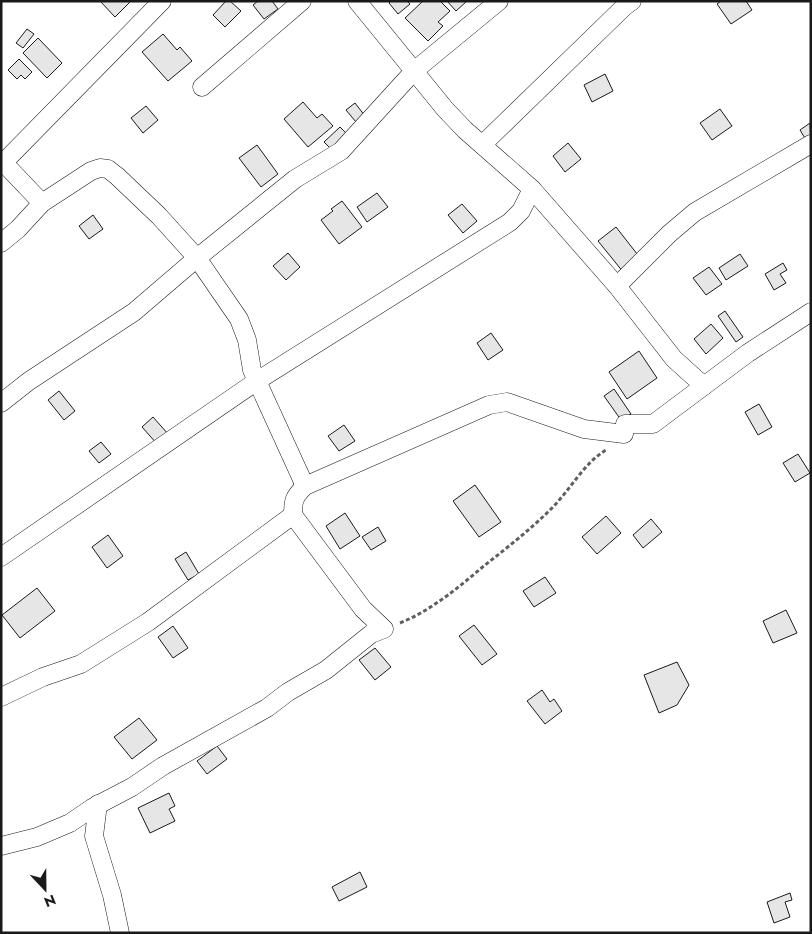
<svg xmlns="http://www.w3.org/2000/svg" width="812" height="934" font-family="Jost,sans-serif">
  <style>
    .building { fill: #e6e6e6; stroke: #1a1a1a }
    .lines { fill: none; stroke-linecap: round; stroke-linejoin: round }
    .minor-casing { stroke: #1a1a1a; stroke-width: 19 }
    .path { stroke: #5f5f5f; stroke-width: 3; stroke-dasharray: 4 2.5; stroke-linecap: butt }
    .minor { stroke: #fff; stroke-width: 18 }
  </style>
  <rect width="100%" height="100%" fill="#fff"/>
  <g class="building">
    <path d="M 100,1 L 131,1 L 115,17 Z"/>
    <path d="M 226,1 L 230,1 L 241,11 L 225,27 L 213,15 Z"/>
    <path d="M 258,1 L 272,1 L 278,9 L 264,19 L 253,5 Z"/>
    <path d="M 391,1 L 407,1 L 410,4 L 398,14 L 389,3 Z"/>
    <path d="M 423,1 L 440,1 L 450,11 L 438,22 L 443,26 L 428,41 L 405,18 Z"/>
    <path d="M 447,1 L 467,1 L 456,11 Z"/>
    <path d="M 721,1 L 746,1 L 752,10 L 731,24 L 717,4 Z"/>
    <path d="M 27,29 L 34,34 L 23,48 L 16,43 Z"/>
    <path d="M 163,34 L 177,50 L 180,47 L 192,61 L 168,81 L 142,52 Z"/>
    <path d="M 38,38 L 62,63 L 47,78 L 23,53 Z"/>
    <path d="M 19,59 L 32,72 L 25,79 L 21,75 L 17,79 L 8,70 Z"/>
    <path d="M 605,74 L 613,91 L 592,102 L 584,85 Z"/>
    <path d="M 303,102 L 317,118 L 322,114 L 333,126 L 308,147 L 284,119 Z"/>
    <path d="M 355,103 L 365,116 L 356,122 L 346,110 Z"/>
    <path d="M 146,106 L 158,120 L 143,133 L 131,118 Z"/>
    <path d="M 720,109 L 732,126 L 712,140 L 700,123 Z"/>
    <path d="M 810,123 L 811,143 L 809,145 L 800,130 Z"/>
    <path d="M 340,127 L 349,136 L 333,151 L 324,142 Z"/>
    <path d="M 568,143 L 581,159 L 565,172 L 553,156 Z"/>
    <path d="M 257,145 L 278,174 L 261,187 L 239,158 Z"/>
    <path d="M 377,193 L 388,207 L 367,222 L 357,207 Z"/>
    <path d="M 342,201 L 362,227 L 339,244 L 321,220 L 333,211 L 331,209 Z"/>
    <path d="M 462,204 L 477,221 L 463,233 L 448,215 Z"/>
    <path d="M 93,215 L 103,229 L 89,239 L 79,226 Z"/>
    <path d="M 616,227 L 641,259 L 624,273 L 598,241 Z"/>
    <path d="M 288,253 L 300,267 L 286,280 L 273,266 Z"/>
    <path d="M 740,254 L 748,266 L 726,280 L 719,268 Z"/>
    <path d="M 783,263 L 787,270 L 780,274 L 786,283 L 774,290 L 765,274 Z"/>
    <path d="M 709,267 L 722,284 L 706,295 L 693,278 Z"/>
    <path d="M 725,311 L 743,337 L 736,342 L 718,316 Z"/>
    <path d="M 711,324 L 723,338 L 706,354 L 694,339 Z"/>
    <path d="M 491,333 L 503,350 L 488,360 L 477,343 Z"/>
    <path d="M 639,351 L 657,378 L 627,399 L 609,372 Z"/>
    <path d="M 614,389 L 631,414 L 621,420 L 604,396 Z"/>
    <path d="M 59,391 L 75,411 L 64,420 L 48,400 Z"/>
    <path d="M 759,404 L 772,427 L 758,435 L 745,412 Z"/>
    <path d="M 153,417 L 169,435 L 158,445 L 142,427 Z"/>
    <path d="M 344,425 L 355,441 L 339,451 L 328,436 Z"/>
    <path d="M 101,442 L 111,454 L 99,463 L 89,451 Z"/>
    <path d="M 798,454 L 810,473 L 795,482 L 783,463 Z"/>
    <path d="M 475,485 L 501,522 L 479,537 L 453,501 Z"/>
    <path d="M 345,513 L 360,536 L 340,549 L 326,526 Z"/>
    <path d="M 606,516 L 621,533 L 597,554 L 582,537 Z"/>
    <path d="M 651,519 L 662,532 L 643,548 L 633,535 Z"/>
    <path d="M 378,527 L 386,541 L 371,550 L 362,537 Z"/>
    <path d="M 108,535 L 123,556 L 107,568 L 92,547 Z"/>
    <path d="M 186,552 L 199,574 L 188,580 L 175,559 Z"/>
    <path d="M 545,577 L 556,593 L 534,607 L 523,591 Z"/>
    <path d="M 37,588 L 55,611 L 20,638 L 2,615 Z"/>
    <path d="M 786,610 L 797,633 L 773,643 L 763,621 Z"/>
    <path d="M 474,625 L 497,654 L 482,665 L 459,636 Z"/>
    <path d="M 173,626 L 188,648 L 173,658 L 158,637 Z"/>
    <path d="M 375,648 L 391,667 L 375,680 L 359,660 Z"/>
    <path d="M 677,662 L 689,685 L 677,705 L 659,713 L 644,675 Z"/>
    <path d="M 542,690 L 550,702 L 554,699 L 562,711 L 545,724 L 527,701 Z"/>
    <path d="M 139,718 L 157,740 L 132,759 L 114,737 Z"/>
    <path d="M 217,746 L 227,759 L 207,774 L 197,761 Z"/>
    <path d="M 169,793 L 175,806 L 169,809 L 175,821 L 150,833 L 138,808 Z"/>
    <path d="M 360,872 L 367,887 L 339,901 L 332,887 Z"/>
    <path d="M 790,893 L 792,900 L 785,902 L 790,917 L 774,923 L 767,902 Z"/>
  </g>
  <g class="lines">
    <g class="minor-casing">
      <g id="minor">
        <path d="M 357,1 L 445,109 L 465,130 L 532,189 L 617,286 L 674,359 L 704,386"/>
        <path d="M 202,87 L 302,1"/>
        <path d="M 482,145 L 624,7 L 632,1"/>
        <path d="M 1,160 L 42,203"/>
        <path d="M 4,162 L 162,1"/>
        <path d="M 1,243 L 18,229 L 42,203 L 91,171 L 100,168 L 108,169 L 117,176 L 159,216 L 197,258 L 239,319 L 247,340 L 252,370 L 305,486"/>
        <path d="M 617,286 L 669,234 L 695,212 L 811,144"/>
        <path d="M 1,403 L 29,381 L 134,312 L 197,258 L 295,179 L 341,151 L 414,71 L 499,1"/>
        <path d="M 1,557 L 257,381 L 510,222 L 521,211 L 532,189"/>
        <path d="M 1,697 L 43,677 L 81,664 L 148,622 L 293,515 C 293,500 294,497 305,486 L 489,405 L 507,402 L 584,429 L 624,434 L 625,424 L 653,424 L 748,353 L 811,312"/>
        <path d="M 98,804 L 94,836 L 112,895 L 120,933"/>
        <path d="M 1,846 L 37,837 L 70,823 L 92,808 L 132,787 L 163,766 L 267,708 L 288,692 L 326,670 L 371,634 L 384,629 L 363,609 L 293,515"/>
      </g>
    </g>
    <path class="path" d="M 400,623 C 432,610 459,587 485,565 C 508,547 531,529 552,508 C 570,490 584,463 606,450"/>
    <use href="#minor" class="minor"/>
  </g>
  <rect width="812" height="934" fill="none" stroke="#1a1a1a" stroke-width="5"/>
  <g transform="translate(45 889) rotate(158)" stroke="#ffffff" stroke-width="4" paint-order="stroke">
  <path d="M0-4L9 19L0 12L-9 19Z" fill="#1a1a1a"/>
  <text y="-8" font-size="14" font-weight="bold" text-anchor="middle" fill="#1a1a1a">N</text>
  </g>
</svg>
